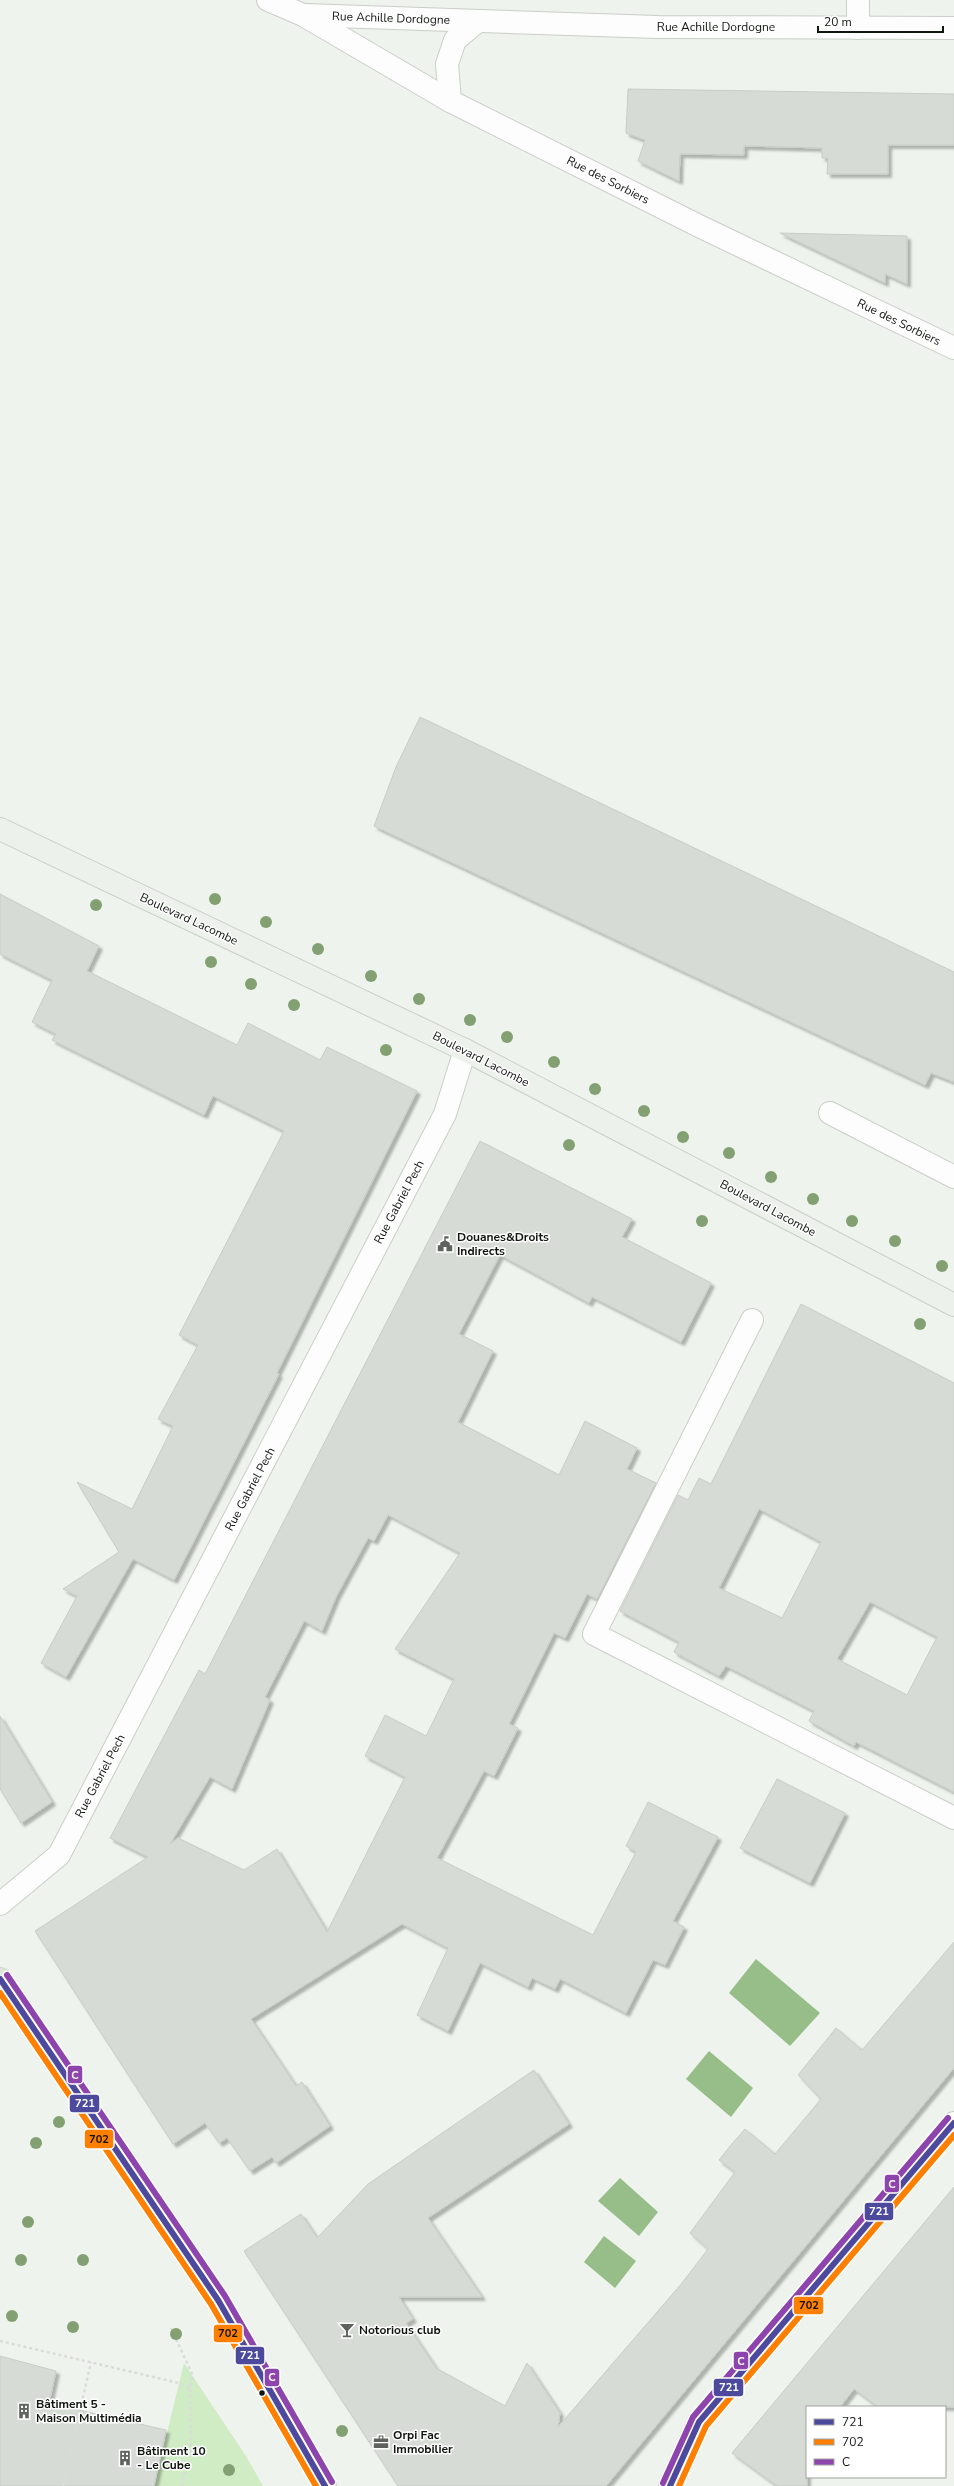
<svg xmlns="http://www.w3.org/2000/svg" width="954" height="2486" font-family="'Nunito Sans',sans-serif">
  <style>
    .green { fill: #cfecc4 }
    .water { fill: #97bd88 }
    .building { fill: #d6dbd5; stroke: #c8cdc7; fill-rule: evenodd; filter: url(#shadow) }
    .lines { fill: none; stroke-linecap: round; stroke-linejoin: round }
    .lane-casing { stroke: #cacec8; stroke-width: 24 }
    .street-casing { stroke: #cacec8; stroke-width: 24 }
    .secondary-casing { stroke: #cacec8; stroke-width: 24 }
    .primary-casing { stroke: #ced1cd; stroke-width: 24 }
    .path { stroke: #dadcd9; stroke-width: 2.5; stroke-dasharray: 3 3; stroke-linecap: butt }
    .lane { stroke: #fcfdfc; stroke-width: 22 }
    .street { stroke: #fcfdfc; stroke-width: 22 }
    .secondary { stroke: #edf1ec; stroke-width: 22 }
    .primary { stroke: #dee5db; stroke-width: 22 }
    .bus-1-casing { stroke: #fff; stroke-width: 9 }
    .bus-2-casing { stroke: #fff; stroke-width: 9 }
    .bus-3-casing { stroke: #fff; stroke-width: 9 }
    .bus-1 { stroke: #4d499d; stroke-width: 6 }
    .bus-2 { stroke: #ff8000; stroke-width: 6 }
    .bus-3 { stroke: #8e44ad; stroke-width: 6 }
    .tree { fill: #83a073 }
    .bus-dot { fill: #111510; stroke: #fff; stroke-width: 1.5 }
    .labels { text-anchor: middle; stroke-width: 3; stroke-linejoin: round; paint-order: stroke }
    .street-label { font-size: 12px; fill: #111510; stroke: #fff }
    .poi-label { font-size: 12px; font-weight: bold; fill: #111510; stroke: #fff; text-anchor: start }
    .line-badge { stroke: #fff; stroke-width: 1.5 }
    .badge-label { font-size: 11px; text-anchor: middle; font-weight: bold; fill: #fff }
    .pale-badge-label { font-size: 11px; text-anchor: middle; font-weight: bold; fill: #111 }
  </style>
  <defs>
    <filter id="shadow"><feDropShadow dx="3.5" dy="3.5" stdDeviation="1" flood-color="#0004"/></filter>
  </defs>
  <rect width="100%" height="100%" fill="#eef4ed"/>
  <path class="green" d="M 184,2363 L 246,2456 L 263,2486 L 154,2486 Z"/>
  <g class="water">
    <path d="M 756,1959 L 820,2013 L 790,2046 L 729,1993 Z"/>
    <path d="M 709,2051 L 753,2088 L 731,2117 L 686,2079 Z"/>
    <path d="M 620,2178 L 658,2212 L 639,2236 L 598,2201 Z"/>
    <path d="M 604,2236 L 636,2261 L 615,2288 L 584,2262 Z"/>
  </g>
  <g class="building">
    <path d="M 628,89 L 954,94 L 954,145 L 888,145 L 888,174 L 827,174 L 828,158 L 822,158 L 822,148 L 744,146 L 744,155 L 680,154 L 679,181 L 638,161 L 645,140 L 626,133 Z"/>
    <path d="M 780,233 L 907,236 L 907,284 L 885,274 L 885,283 Z"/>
    <path d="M 420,717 L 954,972 L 954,1082 L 931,1073 L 925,1085 L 374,826 L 396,767 Z"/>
    <path d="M 0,894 L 99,946 L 87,971 L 237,1045 L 248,1023 L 320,1060 L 327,1047 L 417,1091 L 277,1373 L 279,1374 L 174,1580 L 133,1559 L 66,1677 L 41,1663 L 77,1596 L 63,1589 L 119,1552 L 77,1482 L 132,1509 L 173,1426 L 158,1419 L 198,1345 L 179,1335 L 284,1131 L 213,1096 L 204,1115 L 52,1040 L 56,1034 L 32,1022 L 52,980 L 0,954 Z"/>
    <path d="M 480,1141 L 632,1219 L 622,1237 L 711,1283 L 681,1342 L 592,1297 L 589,1303 L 500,1255 L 459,1334 L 493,1351 L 458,1422 L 559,1475 L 585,1421 L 637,1448 L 627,1469 L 656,1483 L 597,1599 L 587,1594 L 565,1638 L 554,1633 L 509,1724 L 518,1728 L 494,1776 L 484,1771 L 437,1858 L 593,1935 L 636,1852 L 626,1846 L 648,1802 L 718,1837 L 673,1921 L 684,1927 L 665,1965 L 653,1960 L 626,2013 L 560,1979 L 555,1989 L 532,1978 L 528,1987 L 480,1963 L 448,2031 L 417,2015 L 448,1948 L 402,1924 L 251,2019 L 296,2086 L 302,2082 L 330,2126 L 276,2163 L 272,2157 L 250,2171 L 227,2138 L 219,2143 L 205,2123 L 173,2144 L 35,1931 L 148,1857 L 110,1838 L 199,1670 L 205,1674 ZM 388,1515 L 460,1553 L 395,1649 L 454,1679 L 426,1736 L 385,1715 L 365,1756 L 405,1777 L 327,1932 L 277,1849 L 244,1870 L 178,1838 L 170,1844 L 210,1777 L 232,1789 L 270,1700 L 265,1697 L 304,1621 L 322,1631 L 336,1597 L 368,1538 L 374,1541 Z"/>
    <path d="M 801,1304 L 954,1383 L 954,1792 L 856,1742 L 854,1746 L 809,1721 L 814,1711 L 726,1666 L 719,1676 L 674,1652 L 679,1642 L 620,1611 L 678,1495 L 688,1500 L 699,1478 L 711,1484 ZM 759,1509 L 821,1542 L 782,1618 L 719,1588 ZM 870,1602 L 937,1637 L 907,1695 L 837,1659 Z"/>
    <path d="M 0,1716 L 52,1802 L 21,1823 L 0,1789 Z"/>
    <path d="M 777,1779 L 845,1813 L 810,1883 L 740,1848 Z"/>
    <path d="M 954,1942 L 954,2068 L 606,2486 L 398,2486 L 244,2251 L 301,2214 L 317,2238 L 368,2184 L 534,2070 L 569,2124 L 428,2218 L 482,2297 L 399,2297 L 413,2319 L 406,2323 L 436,2368 L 505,2406 L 527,2363 L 560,2413 L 558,2427 L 682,2283 L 708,2249 L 690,2233 L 735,2172 L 719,2160 L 731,2145 L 745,2129 L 775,2154 L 821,2099 L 798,2075 L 836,2028 L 862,2050 Z"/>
    <path d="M 954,2187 L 954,2407 L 878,2407 L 854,2389 L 840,2407 L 807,2407 L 807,2486 L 777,2486 L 732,2453 Z"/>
    <path d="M 0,2356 L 56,2371 L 49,2403 L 166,2430 L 154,2486 L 0,2486 Z"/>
  </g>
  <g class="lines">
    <g class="lane-casing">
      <g id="lane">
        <path d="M 830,1113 L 954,1177"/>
        <path d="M 752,1320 L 594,1634 L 954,1818"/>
      </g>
    </g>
    <g class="street-casing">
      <g id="street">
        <path d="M 268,0 L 303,15 L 450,101 L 699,226 L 954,348"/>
        <path d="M 305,15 L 657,27 L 954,28"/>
        <path d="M 858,28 L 858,0"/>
        <path d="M 450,101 L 447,64 L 455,40 L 478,21"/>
        <path d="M 0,1904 L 59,1855 L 445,1114 L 465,1050"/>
        <path d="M 670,2486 L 699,2422 L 954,2123"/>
      </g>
    </g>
    <g class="secondary-casing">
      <path id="secondary" d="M 0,829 L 465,1050 L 954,1305"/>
    </g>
    <g class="primary-casing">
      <path id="primary" d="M 0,1979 L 218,2300 L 325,2486"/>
    </g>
    <g class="path">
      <path d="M 171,2328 L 193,2376 L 190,2388 L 191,2448 L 182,2486"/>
      <path d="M 0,2341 L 179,2383 L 190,2388"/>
      <path d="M 63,2486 L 91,2362"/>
    </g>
    <use href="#lane" class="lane"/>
    <use href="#street" class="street"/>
    <use href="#secondary" class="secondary"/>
    <use href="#primary" class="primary"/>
    <g class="bus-1-casing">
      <g id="bus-1">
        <path d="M 0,1979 L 218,2300 L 325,2486"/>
        <path d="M 670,2486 L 699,2422 L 954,2123"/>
      </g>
    </g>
    <g class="bus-2-casing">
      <g id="bus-2">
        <path d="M 0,1993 L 211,2304 L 316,2486"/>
        <path d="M 679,2486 L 706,2426 L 954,2135"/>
      </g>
    </g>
    <g class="bus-3-casing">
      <g id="bus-3">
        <path d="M 7,1975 L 225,2296 L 332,2482"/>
        <path d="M 663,2483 L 693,2417 L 948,2118"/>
      </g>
    </g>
    <use href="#bus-1" class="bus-1"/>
    <use href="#bus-2" class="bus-2"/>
    <use href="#bus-3" class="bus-3"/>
  </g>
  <g class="tree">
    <circle cx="215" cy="899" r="6"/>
    <circle cx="96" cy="905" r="6"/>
    <circle cx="266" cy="922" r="6"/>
    <circle cx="318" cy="949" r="6"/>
    <circle cx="211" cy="962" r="6"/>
    <circle cx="371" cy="976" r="6"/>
    <circle cx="251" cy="984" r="6"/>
    <circle cx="419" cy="999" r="6"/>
    <circle cx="294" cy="1005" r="6"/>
    <circle cx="470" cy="1020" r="6"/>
    <circle cx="507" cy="1037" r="6"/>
    <circle cx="386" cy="1050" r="6"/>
    <circle cx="554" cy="1062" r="6"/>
    <circle cx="595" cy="1089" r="6"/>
    <circle cx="644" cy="1111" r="6"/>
    <circle cx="683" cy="1137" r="6"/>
    <circle cx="569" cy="1145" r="6"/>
    <circle cx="729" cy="1153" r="6"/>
    <circle cx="771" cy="1177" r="6"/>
    <circle cx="813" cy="1199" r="6"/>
    <circle cx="702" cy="1221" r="6"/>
    <circle cx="852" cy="1221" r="6"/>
    <circle cx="895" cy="1241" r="6"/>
    <circle cx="942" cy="1266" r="6"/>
    <circle cx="920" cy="1324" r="6"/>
    <circle cx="59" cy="2122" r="6"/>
    <circle cx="36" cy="2143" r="6"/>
    <circle cx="28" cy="2222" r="6"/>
    <circle cx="21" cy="2260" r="6"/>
    <circle cx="83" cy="2260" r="6"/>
    <circle cx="12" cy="2316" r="6"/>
    <circle cx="73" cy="2327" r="6"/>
    <circle cx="176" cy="2334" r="6"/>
    <circle cx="342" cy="2431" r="6"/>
    <circle cx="229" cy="2470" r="6"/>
  </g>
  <defs>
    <g id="civic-bare" transform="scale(1.2)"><path d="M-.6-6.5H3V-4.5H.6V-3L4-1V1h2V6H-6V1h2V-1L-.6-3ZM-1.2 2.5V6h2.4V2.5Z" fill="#5e635d" stroke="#fff" stroke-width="2.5" paint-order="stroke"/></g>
    <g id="bar-bare" transform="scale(1.2)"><path d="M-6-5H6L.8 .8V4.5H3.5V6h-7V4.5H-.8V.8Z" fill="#5e635d" stroke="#fff" stroke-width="2.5" paint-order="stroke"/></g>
    <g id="building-bare" transform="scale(1.2)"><path d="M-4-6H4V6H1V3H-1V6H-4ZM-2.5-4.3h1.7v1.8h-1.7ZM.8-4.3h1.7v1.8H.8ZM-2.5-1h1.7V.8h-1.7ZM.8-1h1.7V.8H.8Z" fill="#5e635d" stroke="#fff" stroke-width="2.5" paint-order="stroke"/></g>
    <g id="office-bare" transform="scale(1.2)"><path d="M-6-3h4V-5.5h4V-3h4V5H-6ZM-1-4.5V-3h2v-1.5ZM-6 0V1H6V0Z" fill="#5e635d" stroke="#fff" stroke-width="2.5" paint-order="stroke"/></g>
  </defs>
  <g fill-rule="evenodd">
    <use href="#civic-bare" x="445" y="1244"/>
    <use href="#bar-bare" x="347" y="2330"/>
    <use href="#building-bare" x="24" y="2411"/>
    <use href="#office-bare" x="381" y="2442"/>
    <use href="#building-bare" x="125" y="2458"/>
  </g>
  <circle class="bus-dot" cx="262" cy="2393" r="3.5"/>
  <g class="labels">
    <g class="street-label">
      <text transform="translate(391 18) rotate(2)" y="4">Rue Achille Dordogne</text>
      <text x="716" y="31">Rue Achille Dordogne</text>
      <text transform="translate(608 180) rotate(27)" y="4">Rue des Sorbiers</text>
      <text transform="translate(899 322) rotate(26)" y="4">Rue des Sorbiers</text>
      <text transform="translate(189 919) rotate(25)" y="4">Boulevard Lacombe</text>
      <text transform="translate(481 1059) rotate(27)" y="4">Boulevard Lacombe</text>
      <text transform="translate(399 1202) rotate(-62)" y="4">Rue Gabriel Pech</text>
      <text transform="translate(768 1208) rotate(28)" y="4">Boulevard Lacombe</text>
      <text transform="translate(250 1489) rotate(-62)" y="4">Rue Gabriel Pech</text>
      <text transform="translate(100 1776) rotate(-62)" y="4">Rue Gabriel Pech</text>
    </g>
    <g class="poi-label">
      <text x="457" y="1241">Douanes&amp;Droits<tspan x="457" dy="14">Indirects</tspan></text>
      <text x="359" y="2334">Notorious club</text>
      <text x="36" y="2408">Bâtiment 5 -<tspan x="36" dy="14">Maison Multimédia</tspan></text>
      <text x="393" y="2439">Orpi Fac<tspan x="393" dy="14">Immobilier</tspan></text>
      <text x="137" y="2455">Bâtiment 10<tspan x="137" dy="14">- Le Cube</tspan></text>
    </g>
  </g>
  <g class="line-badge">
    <rect x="67" y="2065" width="16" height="19" rx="4" fill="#8e44ad"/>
    <rect x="69" y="2094" width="31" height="19" rx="4" fill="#4d499d"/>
    <rect x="84" y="2129" width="30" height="20" rx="4" fill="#ff8000"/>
    <rect x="884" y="2174" width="16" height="19" rx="4" fill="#8e44ad"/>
    <rect x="864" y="2202" width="30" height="19" rx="4" fill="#4d499d"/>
    <rect x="793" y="2296" width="31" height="19" rx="4" fill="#ff8000"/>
    <rect x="213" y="2324" width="30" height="19" rx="4" fill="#ff8000"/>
    <rect x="235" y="2346" width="30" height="19" rx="4" fill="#4d499d"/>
    <rect x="733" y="2351" width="16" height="19" rx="4" fill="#8e44ad"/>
    <rect x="264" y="2368" width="16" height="19" rx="4" fill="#8e44ad"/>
    <rect x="713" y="2378" width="31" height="19" rx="4" fill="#4d499d"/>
  </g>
  <g class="badge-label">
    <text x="75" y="2079">C</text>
    <text x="85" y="2107">721</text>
    <text x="892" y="2188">C</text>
    <text x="879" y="2215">721</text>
    <text x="250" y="2359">721</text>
    <text x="741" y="2365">C</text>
    <text x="272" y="2381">C</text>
    <text x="729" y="2391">721</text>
  </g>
  <g class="pale-badge-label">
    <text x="99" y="2143">702</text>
    <text x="809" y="2309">702</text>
    <text x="228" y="2337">702</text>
  </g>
  <rect x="806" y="2406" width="140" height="72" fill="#ffffff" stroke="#a0a19f"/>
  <rect x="814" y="2419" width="20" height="6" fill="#4d499d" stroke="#a0a19f"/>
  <text x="842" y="2426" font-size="12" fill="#111510">721</text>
  <rect x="814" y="2439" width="20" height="6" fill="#ff8000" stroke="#a0a19f"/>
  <text x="842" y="2446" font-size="12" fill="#111510">702</text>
  <rect x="814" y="2459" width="20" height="6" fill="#8e44ad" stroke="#a0a19f"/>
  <text x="842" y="2466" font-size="12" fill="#111510">C</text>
  <path d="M818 26v6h125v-6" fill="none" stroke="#111510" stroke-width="2"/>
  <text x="824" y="26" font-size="12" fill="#111510" stroke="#ffffff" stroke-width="3" paint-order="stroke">20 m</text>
</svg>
